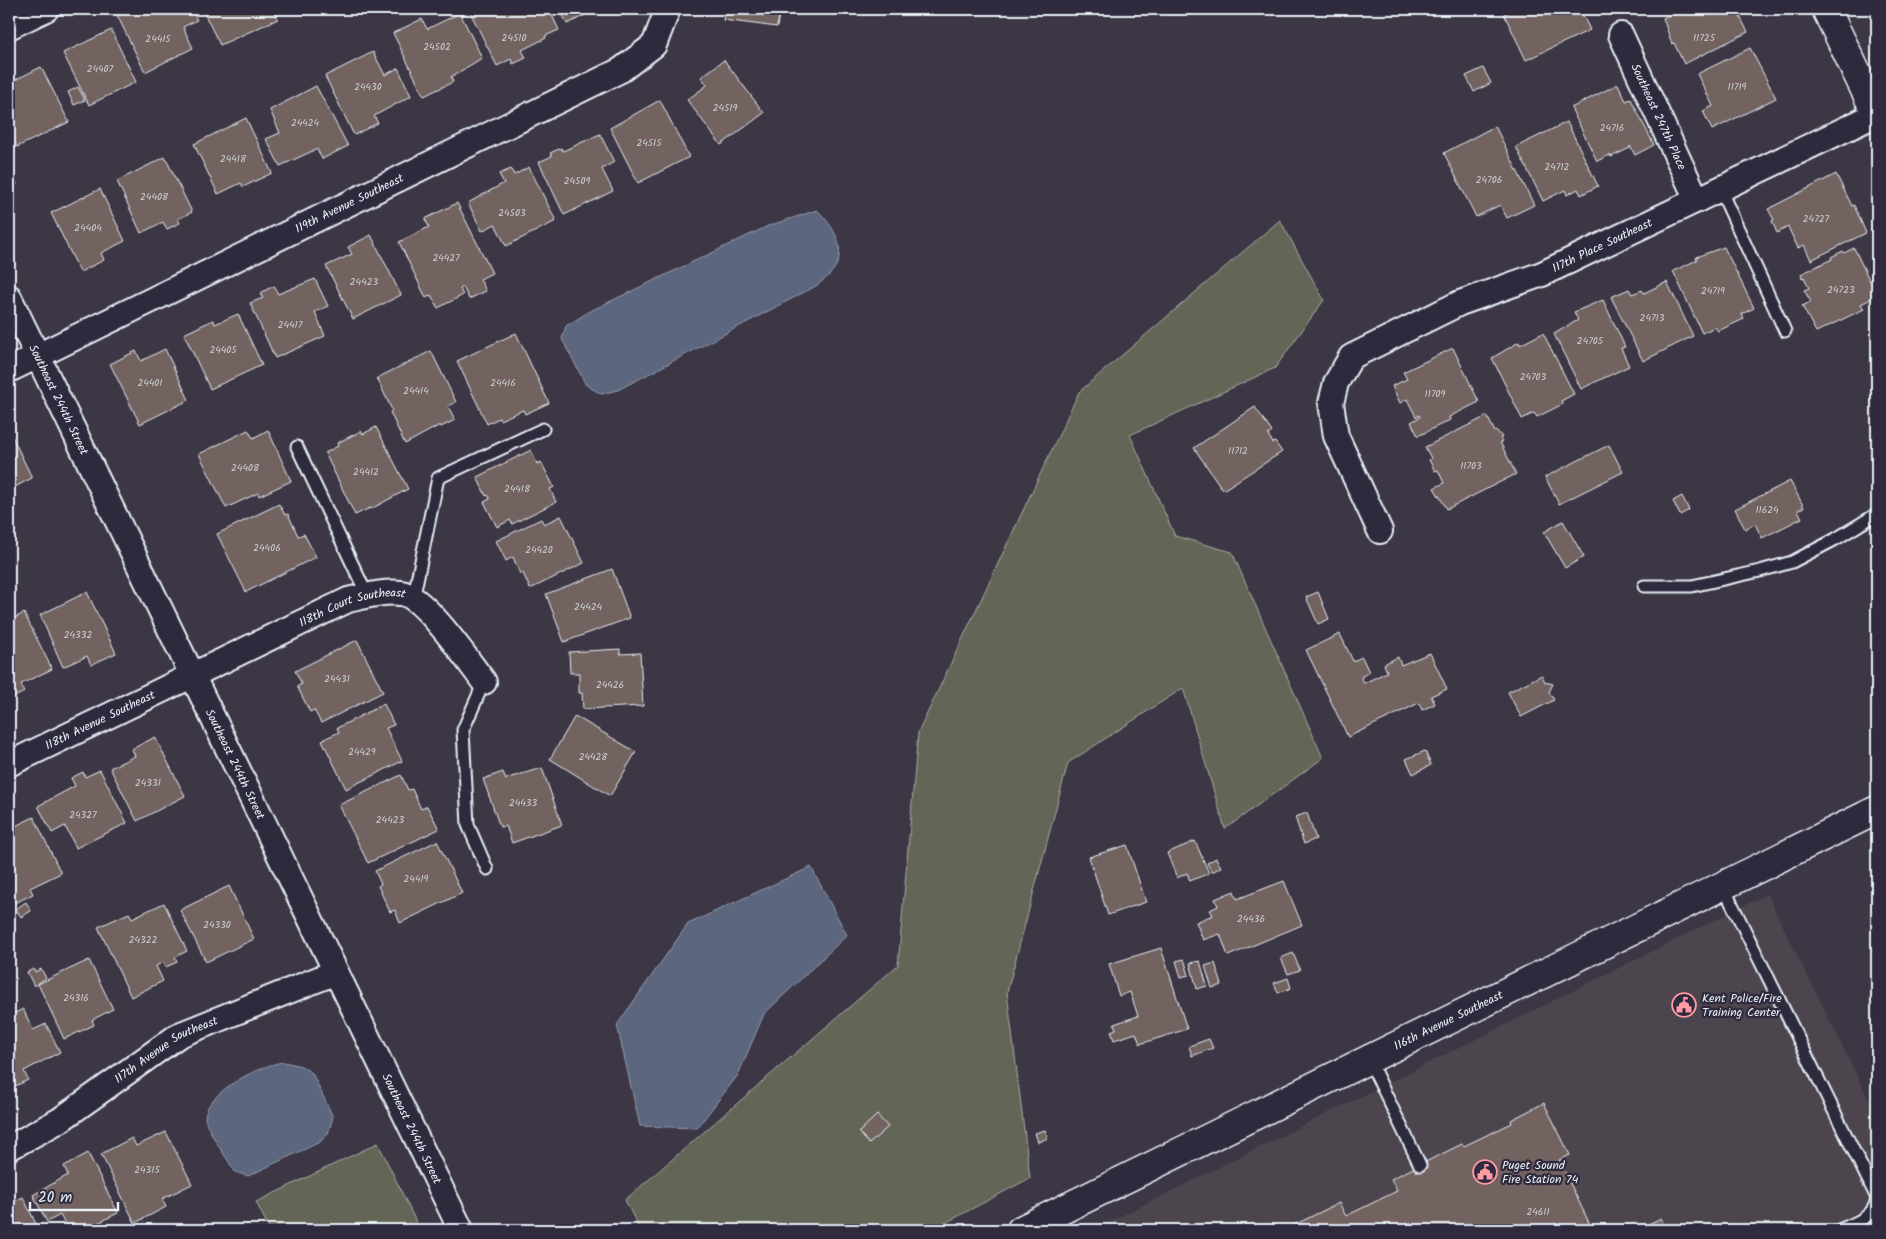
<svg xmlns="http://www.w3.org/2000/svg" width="1886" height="1239" font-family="Kalam,sans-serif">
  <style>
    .built { fill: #4d444d }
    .green { fill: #646657; stroke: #a6aca8 }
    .water { fill: #5c667f; stroke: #949eaf }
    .building { fill: #736461; stroke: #e8f1f8 }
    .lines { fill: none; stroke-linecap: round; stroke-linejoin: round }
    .service-casing { stroke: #e8f1f8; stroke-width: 15 }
    .minor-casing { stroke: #e8f1f8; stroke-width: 28 }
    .tertiary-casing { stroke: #e8f1f8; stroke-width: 31 }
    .secondary-casing { stroke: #e8f1f8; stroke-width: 31 }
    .service { stroke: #2f2a3d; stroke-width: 11 }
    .minor { stroke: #2f2a3d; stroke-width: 24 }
    .tertiary { stroke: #2f2a3d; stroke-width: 28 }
    .secondary { stroke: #2f2a3d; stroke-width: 28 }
    .labels { text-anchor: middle; stroke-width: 4.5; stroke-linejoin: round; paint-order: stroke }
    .number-label { font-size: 10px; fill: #cbced2 }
    .street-label { font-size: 12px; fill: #e8f1f8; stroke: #2f2a3d }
    .poi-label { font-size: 12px; fill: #e8f1f8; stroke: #2f2a3d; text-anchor: start }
  </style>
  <rect width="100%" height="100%" fill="#3d3644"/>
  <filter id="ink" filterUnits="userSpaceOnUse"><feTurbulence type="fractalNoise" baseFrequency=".02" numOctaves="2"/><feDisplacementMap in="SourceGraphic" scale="10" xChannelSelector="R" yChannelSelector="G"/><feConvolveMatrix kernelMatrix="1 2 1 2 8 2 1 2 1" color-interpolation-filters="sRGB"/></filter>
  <g filter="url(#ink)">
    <path class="built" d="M 1767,894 L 1877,1116 L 1877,1230 L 1093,1230 Z"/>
    <g class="green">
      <path d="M 1280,220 L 1324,300 L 1275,368 L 1130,435 L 1175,536 L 1232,552 L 1323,758 L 1225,829 L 1183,688 L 1068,763 L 1007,992 L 1030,1178 L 932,1230 L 640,1230 L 625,1200 L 898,965 L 918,733 L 1079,392 Z"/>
      <path d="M 378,1143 L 420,1230 L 270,1230 L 256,1202 Z"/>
    </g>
    <g class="water">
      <path d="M 817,210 C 834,226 850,252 831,273 C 827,278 821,282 816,286 L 618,390 L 601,394 L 586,385 L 562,339 L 566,326 L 590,311 L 768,226 Z"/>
      <path d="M 811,867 L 847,935 L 764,1014 L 738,1075 L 697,1128 L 640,1126 L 617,1025 L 688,924 Z"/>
      <path d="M 284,1062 L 301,1066 L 312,1073 L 333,1117 L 328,1134 L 320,1142 L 248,1176 L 235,1172 C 229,1161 205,1128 205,1117 C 206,1092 262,1064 284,1062 Z"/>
    </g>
    <g class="building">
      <path d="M 121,9 L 191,9 L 197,20 L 183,27 L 193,48 L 145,72 L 115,11 Z"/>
      <path d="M 202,9 L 273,9 L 278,19 L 220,45 Z"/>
      <path d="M 477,9 L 549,9 L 559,30 L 545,36 L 546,38 L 522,50 L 526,58 L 513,64 L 511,59 L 497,66 L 470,12 Z"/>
      <path d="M 560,9 L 598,9 L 567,24 Z"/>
      <path d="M 725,9 L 780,9 L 777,27 L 723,20 Z"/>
      <path d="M 1515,9 L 1580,9 L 1590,30 L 1526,60 L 1504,14 Z"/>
      <path d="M 1681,9 L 1736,9 L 1748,32 L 1684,64 L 1674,43 L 1672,44 L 1663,18 Z"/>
      <path d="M 460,13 L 482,58 L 451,77 L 453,82 L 424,96 L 393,33 L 422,19 L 427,29 Z"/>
      <path d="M 111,30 L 136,82 L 89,105 L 63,53 Z"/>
      <path d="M 1750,48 L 1776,98 L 1712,130 L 1703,111 L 1713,106 L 1697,74 Z"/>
      <path d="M 373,52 L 385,75 L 398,68 L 411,96 L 374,116 L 378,123 L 354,135 L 325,76 Z"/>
      <path d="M 724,60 L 764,113 L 721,145 L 687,100 L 707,85 L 701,77 Z"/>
      <path d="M 41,67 L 69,122 L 17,147 L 9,130 L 9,89 L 15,86 L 13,81 Z"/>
      <path d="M 1483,68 L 1491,83 L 1474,92 L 1466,76 Z"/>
      <path d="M 1618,84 L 1626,101 L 1631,99 L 1654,145 L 1635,155 L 1630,146 L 1630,148 L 1611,157 L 1610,155 L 1597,161 L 1571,108 Z"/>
      <path d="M 316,86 L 348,146 L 322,159 L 317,149 L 280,166 L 266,139 L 280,133 L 270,110 Z"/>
      <path d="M 78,87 L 85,100 L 74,105 L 68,92 Z"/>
      <path d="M 660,100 L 689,157 L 638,183 L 610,128 Z"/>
      <path d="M 246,118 L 272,173 L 243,187 L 241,183 L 218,194 L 194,144 Z"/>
      <path d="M 1567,122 L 1598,186 L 1581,195 L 1578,189 L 1567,195 L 1565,190 L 1543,201 L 1516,147 Z"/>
      <path d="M 1495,126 L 1534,205 L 1507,218 L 1500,205 L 1476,217 L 1444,153 Z"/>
      <path d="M 600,134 L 614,162 L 602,169 L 613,191 L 564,215 L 539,162 L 552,156 L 550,153 L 561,148 L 563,151 Z"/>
      <path d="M 165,157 L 192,212 L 178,219 L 180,223 L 167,229 L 163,222 L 141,233 L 117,181 Z"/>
      <path d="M 529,167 L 556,221 L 506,246 L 495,224 L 482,231 L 468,203 L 504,183 L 499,174 L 511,169 L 514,175 Z"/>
      <path d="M 9,168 L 17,184 L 9,188 Z"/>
      <path d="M 1836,174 L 1852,206 L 1854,205 L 1866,233 L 1811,260 L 1804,245 L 1798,248 L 1788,227 L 1777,233 L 1772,221 L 1774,220 L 1768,209 Z"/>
      <path d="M 100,189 L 125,241 L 101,253 L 104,260 L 80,272 L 51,213 Z"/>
      <path d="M 457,203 L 492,273 L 480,279 L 486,291 L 469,299 L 463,287 L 460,289 L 463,295 L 438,308 L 431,295 L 426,298 L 399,242 L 429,227 L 425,219 Z"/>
      <path d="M 371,235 L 401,295 L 353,319 L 326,266 L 352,254 L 348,247 Z"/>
      <path d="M 1724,247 L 1754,308 L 1742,314 L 1744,319 L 1718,331 L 1715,327 L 1702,333 L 1673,271 L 1697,260 L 1696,257 Z"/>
      <path d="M 1854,248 L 1877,296 L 1861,304 L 1864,309 L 1816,332 L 1802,306 L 1811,302 L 1804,290 L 1809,288 L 1804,277 L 1802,278 L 1801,274 L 1832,259 L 1831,257 L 1843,251 L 1844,253 Z"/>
      <path d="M 315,279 L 328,306 L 315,312 L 325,336 L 275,358 L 250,303 L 263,298 L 260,293 L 274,286 L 278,294 Z"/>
      <path d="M 1667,282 L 1693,336 L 1643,361 L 1611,297 L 1629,289 L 1632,294 L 1642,290 L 1644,293 Z"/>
      <path d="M 1603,300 L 1625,347 L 1621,348 L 1629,366 L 1581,389 L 1554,334 L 1578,320 L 1574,312 Z"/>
      <path d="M 238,314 L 262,365 L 210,389 L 184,334 L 213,320 L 215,324 Z"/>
      <path d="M 516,333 L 549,403 L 525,414 L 523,410 L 500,420 L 499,418 L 487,424 L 457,361 Z"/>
      <path d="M 1543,333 L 1574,394 L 1561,401 L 1563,404 L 1537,417 L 1534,413 L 1522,419 L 1492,358 L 1519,342 L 1520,345 Z"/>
      <path d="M 1453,348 L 1479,402 L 1449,417 L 1450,420 L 1418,436 L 1411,422 L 1420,417 L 1419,415 L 1416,417 L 1407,399 L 1400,403 L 1392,386 L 1407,379 L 1403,372 Z"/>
      <path d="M 165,349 L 189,400 L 140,424 L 110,364 L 136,351 L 141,361 Z"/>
      <path d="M 431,351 L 456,402 L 448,406 L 455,420 L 441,427 L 440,425 L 405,444 L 390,412 L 392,410 L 377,378 Z"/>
      <path d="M 1255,407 L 1272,432 L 1268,435 L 1273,443 L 1275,442 L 1282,452 L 1223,490 L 1194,448 Z"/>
      <path d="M 1487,416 L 1495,432 L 1497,431 L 1502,437 L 1500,438 L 1502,441 L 1500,442 L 1516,474 L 1447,509 L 1434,488 L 1444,483 L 1438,470 L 1435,471 L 1429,460 L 1431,458 L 1425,447 Z"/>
      <path d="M 376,427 L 408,489 L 371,509 L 370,508 L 355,515 L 325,453 L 338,446 L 337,443 L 361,431 L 363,434 Z"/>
      <path d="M 9,430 L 32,478 L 9,490 Z"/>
      <path d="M 248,430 L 253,438 L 268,430 L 291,481 L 259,496 L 258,493 L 226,508 L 199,454 Z"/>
      <path d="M 1609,445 L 1623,472 L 1559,504 L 1545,477 Z"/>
      <path d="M 531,450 L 537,464 L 541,462 L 554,487 L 550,489 L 556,502 L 512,524 L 510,520 L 497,527 L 484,502 L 490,499 L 488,495 L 486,496 L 477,477 Z"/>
      <path d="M 1790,481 L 1804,507 L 1798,510 L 1802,518 L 1762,538 L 1755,524 L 1745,529 L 1735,509 Z"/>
      <path d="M 1682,496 L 1689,510 L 1680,515 L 1673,501 Z"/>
      <path d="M 279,504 L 285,515 L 288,514 L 298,536 L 304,534 L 316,557 L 246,592 L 217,534 Z"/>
      <path d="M 561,516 L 584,563 L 530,589 L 523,573 L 520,574 L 513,557 L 506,561 L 496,541 L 541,519 L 544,524 Z"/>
      <path d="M 1563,521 L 1584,557 L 1565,568 L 1544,532 Z"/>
      <path d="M 612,569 L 630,618 L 564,642 L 546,594 Z"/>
      <path d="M 87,592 L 116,653 L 91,665 L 87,656 L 63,667 L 40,615 Z"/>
      <path d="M 1318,592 L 1329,619 L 1318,624 L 1306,597 Z"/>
      <path d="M 24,613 L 52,669 L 21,684 L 24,692 L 9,700 L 9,621 Z"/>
      <path d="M 1340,634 L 1353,661 L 1362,657 L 1369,672 L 1361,677 L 1364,683 L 1387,672 L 1384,664 L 1398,657 L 1401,665 L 1430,653 L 1447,689 L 1431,696 L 1435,704 L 1422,710 L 1419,703 L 1348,737 L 1306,650 Z"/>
      <path d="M 357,640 L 383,692 L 321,723 L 314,710 L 310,712 L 297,686 L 302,684 L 295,671 Z"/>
      <path d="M 620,649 L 620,654 L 640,653 L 643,706 L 583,709 L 582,693 L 579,693 L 579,673 L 570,673 L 569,652 Z"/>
      <path d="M 1542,675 L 1545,682 L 1553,684 L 1549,692 L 1554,700 L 1521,717 L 1508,692 Z"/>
      <path d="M 384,704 L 394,725 L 386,728 L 402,761 L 346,789 L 322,740 L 339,732 L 337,728 Z"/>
      <path d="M 575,716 L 636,752 L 610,796 L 550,759 Z"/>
      <path d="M 155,737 L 185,796 L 137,821 L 110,768 L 135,756 L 132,749 Z"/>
      <path d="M 1425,751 L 1431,765 L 1413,774 L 1406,759 Z"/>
      <path d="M 542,768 L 562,825 L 512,843 L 506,826 L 500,827 L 483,779 L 503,772 L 506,780 L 508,778 Z"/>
      <path d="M 100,770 L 127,823 L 76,848 L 65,826 L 52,833 L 38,806 L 75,786 L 71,778 L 83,772 L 85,777 Z"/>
      <path d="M 401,775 L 408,790 L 412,789 L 421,809 L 427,806 L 439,829 L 368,863 L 339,805 Z"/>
      <path d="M 1307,813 L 1316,839 L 1304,844 L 1295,817 Z"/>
      <path d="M 34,817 L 61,873 L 30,888 L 33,894 L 9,906 L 9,829 Z"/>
      <path d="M 437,841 L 462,893 L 400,923 L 395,910 L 390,912 L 378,886 L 381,884 L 375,871 Z"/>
      <path d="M 1195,841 L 1209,873 L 1190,881 L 1187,873 L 1177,878 L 1167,853 Z"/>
      <path d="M 1127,845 L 1146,902 L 1108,915 L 1089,857 Z"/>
      <path d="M 1216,858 L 1221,867 L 1212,872 L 1207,863 Z"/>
      <path d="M 1284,881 L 1302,925 L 1228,956 L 1220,934 L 1203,940 L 1196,922 L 1213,915 L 1210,910 L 1218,906 L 1215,899 L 1234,891 L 1237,899 Z"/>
      <path d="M 229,886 L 254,939 L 206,962 L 180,910 Z"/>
      <path d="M 26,902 L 31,911 L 21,917 L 16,909 Z"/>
      <path d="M 164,903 L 187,951 L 175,957 L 177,962 L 166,967 L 163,962 L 156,966 L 163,981 L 131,997 L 98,927 L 129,913 L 132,918 Z"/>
      <path d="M 1161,948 L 1187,1029 L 1140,1044 L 1136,1033 L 1114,1040 L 1111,1031 L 1116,1029 L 1114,1024 L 1138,1016 L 1130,992 L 1119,996 L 1109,964 Z"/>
      <path d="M 1293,953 L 1300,970 L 1288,974 L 1281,958 Z"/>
      <path d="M 1184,959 L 1189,975 L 1181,977 L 1176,961 Z"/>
      <path d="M 89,960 L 113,1009 L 92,1020 L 94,1025 L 64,1039 L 38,984 Z"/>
      <path d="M 1200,961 L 1207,986 L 1197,989 L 1190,963 Z"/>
      <path d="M 1215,963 L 1222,985 L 1212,988 L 1205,966 Z"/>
      <path d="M 34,969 L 35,972 L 41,969 L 46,978 L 34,986 L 27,972 Z"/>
      <path d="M 1288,978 L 1291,988 L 1278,993 L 1274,983 Z"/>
      <path d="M 23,1009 L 33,1030 L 46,1024 L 60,1052 L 24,1071 L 28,1080 L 15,1086 L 12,1081 L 9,1083 L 9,1016 Z"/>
      <path d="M 1209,1039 L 1213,1048 L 1192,1056 L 1189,1046 Z"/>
      <path d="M 1544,1103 L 1570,1155 L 1559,1160 L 1592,1229 L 1594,1228 L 1595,1230 L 1284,1230 L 1339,1203 L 1346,1216 L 1397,1191 L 1391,1179 L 1462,1144 L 1464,1146 L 1512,1123 L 1511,1120 Z"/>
      <path d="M 877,1115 L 888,1127 L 869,1144 L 859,1132 Z"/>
      <path d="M 1045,1130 L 1048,1138 L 1038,1142 L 1035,1133 Z"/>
      <path d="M 166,1132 L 192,1184 L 162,1199 L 166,1207 L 135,1223 L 101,1154 L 132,1138 L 136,1146 Z"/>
      <path d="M 88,1153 L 118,1213 L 84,1230 L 68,1230 L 60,1215 L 47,1222 L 33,1195 L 68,1175 L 64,1166 Z"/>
      <path d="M 23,1197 L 39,1230 L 9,1230 L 9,1204 Z"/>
      <path d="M 1661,1218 L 1667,1230 L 1636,1230 Z"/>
    </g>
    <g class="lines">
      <g class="service-casing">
        <g id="service">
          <path d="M 1720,189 L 1785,331"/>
          <path d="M 297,447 L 367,595"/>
          <path d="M 1644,586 L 1692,586 L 1760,571 L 1792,562 L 1834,540 L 1877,514"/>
          <path d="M 413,600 L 438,478 L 543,429"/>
          <path d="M 484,682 L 463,730 L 468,825 L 487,869"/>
          <path d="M 1723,886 L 1877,1198 C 1874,1218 1855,1223 1839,1230"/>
          <path d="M 1369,1060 L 1420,1165"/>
        </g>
      </g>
      <g class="minor-casing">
        <g id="minor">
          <path d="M 9,27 L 46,9"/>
          <path id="s1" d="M 1621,35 L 1697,200"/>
          <path id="s2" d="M 9,297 L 461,1230"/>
          <path id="s3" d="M 9,370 L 621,70 L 654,45 L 667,11 L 666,9"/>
          <path id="s4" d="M 1380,531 L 1336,436 L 1331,403 L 1336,383 L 1351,357 L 1460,303 L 1542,274 L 1877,114"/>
          <path id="s5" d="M 9,764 L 348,600 C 366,596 383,591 401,593 C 424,596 469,662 484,682"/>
          <path id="s6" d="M 9,1148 L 60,1120 L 179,1035 L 336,972"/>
        </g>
      </g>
      <g class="tertiary-casing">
        <path id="tertiary" d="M 1826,9 L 1877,115"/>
      </g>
      <g class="secondary-casing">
        <g id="secondary">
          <path id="s7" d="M 1021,1230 L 1877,810"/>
        </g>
      </g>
      <use href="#service" class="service"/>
      <use href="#minor" class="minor"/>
      <use href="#tertiary" class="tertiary"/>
      <use href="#secondary" class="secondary"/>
    </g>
  </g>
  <defs>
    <g id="civic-ring" transform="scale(1.25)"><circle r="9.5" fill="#2f2a3d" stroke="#ff9aa2" stroke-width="1.5"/><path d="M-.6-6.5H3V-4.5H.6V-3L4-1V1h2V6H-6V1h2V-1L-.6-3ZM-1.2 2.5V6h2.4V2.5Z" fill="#ff9aa2"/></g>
  </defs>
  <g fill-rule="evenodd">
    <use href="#civic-ring" x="1684" y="1005"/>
    <use href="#civic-ring" x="1485" y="1172"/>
  </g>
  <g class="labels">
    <g class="number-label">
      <text x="514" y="41">24510</text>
      <text x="1704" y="41">11725</text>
      <text x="158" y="42">24415</text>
      <text x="437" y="50">24502</text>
      <text x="100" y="72">24407</text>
      <text x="368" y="90">24430</text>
      <text x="1737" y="90">11719</text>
      <text x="725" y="111">24519</text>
      <text x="305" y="126">24424</text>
      <text x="1612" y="131">24716</text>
      <text x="649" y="146">24515</text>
      <text x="233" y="162">24418</text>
      <text x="1557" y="170">24712</text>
      <text x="1489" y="183">24706</text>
      <text x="577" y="184">24509</text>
      <text x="154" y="200">24408</text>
      <text x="512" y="216">24503</text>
      <text x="1816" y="222">24727</text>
      <text x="88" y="231">24404</text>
      <text x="446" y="261">24427</text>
      <text x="364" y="285">24423</text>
      <text x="1841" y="293">24723</text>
      <text x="1713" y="294">24719</text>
      <text x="1652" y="321">24713</text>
      <text x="290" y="328">24417</text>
      <text x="1590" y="344">24705</text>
      <text x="223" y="353">24405</text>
      <text x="1533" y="380">24703</text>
      <text x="150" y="386">24401</text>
      <text x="503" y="386">24416</text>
      <text x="416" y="394">24414</text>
      <text x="1435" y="397">11709</text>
      <text x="1238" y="454">11712</text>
      <text x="1471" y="469">11703</text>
      <text x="245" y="471">24408</text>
      <text x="366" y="475">24412</text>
      <text x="517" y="492">24418</text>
      <text x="1767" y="513">11624</text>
      <text x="267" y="551">24406</text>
      <text x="539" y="553">24420</text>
      <text x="588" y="610">24424</text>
      <text x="78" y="638">24332</text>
      <text x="337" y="682">24431</text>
      <text x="610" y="688">24426</text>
      <text x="362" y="755">24429</text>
      <text x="593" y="760">24428</text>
      <text x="148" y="786">24331</text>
      <text x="523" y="806">24433</text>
      <text x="83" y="818">24327</text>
      <text x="390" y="823">24423</text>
      <text x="416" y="882">24419</text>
      <text x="1251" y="922">24436</text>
      <text x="217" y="928">24330</text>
      <text x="143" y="943">24322</text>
      <text x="76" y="1001">24316</text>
      <text x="147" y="1173">24315</text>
      <text x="1538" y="1215">24611</text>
    </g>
    <g class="street-label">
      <text dy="4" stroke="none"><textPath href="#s1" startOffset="90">Southeast 247th Place</textPath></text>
      <text dy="4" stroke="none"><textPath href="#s3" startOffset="379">119th Avenue Southeast</textPath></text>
      <text dy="4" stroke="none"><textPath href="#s4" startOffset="464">117th Place Southeast</textPath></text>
      <text dy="4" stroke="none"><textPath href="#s2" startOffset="114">Southeast 244th Street</textPath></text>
      <text dy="4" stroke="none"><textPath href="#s5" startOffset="379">118th Court Southeast</textPath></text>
      <text dy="4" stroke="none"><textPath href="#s5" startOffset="101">118th Avenue Southeast</textPath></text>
      <text dy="4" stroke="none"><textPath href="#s2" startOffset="519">Southeast 244th Street</textPath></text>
      <text dy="4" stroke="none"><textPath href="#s7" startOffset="476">116th Avenue Southeast</textPath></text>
      <text dy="4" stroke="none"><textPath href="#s6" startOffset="186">117th Avenue Southeast</textPath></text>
      <text dy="4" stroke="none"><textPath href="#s2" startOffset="924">Southeast 244th Street</textPath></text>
    </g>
    <g class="poi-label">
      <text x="1702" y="1002">Kent Police/Fire<tspan x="1702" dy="14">Training Center</tspan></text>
      <text x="1502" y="1169">Puget Sound<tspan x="1502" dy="14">Fire Station 74</tspan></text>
    </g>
  </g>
  <rect width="1886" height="1239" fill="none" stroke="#2f2a3d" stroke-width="30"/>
  <rect x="15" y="15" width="1856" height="1209" fill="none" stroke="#e8f1f8" stroke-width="2" filter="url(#ink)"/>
  <path d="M30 1202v8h88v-8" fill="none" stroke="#e8f1f8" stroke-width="2.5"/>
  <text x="38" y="1202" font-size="15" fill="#e8f1f8" stroke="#2f2a3d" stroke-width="4" paint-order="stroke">20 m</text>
</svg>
